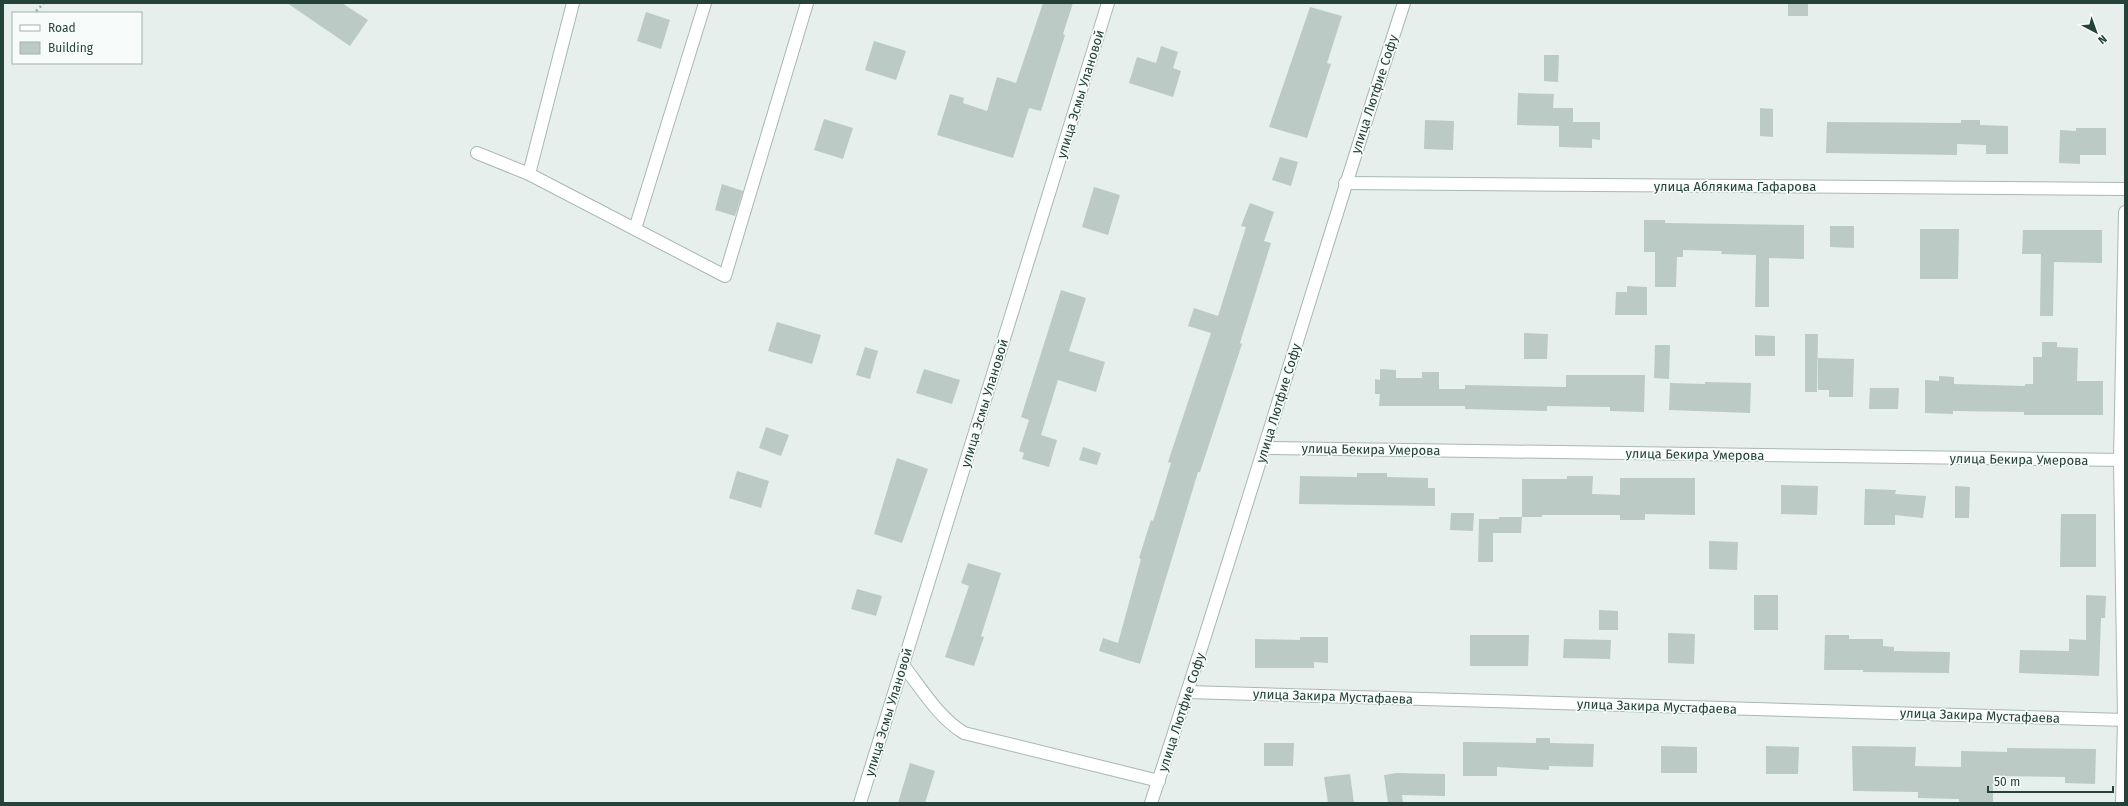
<svg xmlns="http://www.w3.org/2000/svg" width="2128" height="806" font-family="'Fira Sans',sans-serif">
  <style>
    .building { fill: #bbcac4 }
    .lines { fill: none; stroke-linecap: round; stroke-linejoin: round }
    .minor-casing { stroke: #a8b8b2; stroke-width: 14 }
    .path { stroke: #86b3a5; stroke-width: 2.5; stroke-dasharray: 2 3; stroke-linecap: butt }
    .minor { stroke: #fff; stroke-width: 12 }
    .labels { text-anchor: middle; stroke-width: 3.5; stroke-linejoin: round; paint-order: stroke }
    .street-label { font-size: 13px; fill: #24423a; stroke: #f7fbf9 }
  </style>
  <rect width="100%" height="100%" fill="#e6efeb"/>
  <g class="building">
    <path d="M 287,3 L 342,3 L 368,20 L 350,46 Z"/>
    <path d="M 1043,3 L 1073,3 L 1063,34 L 1065,35 L 1041,111 L 1029,108 L 1013,158 L 937,135 L 950,94 L 964,98 L 963,103 L 987,111 L 997,77 L 1016,83 Z"/>
    <rect x="1788" y="3" width="20" height="13"/>
    <path d="M 1310,7 L 1342,16 L 1327,63 L 1331,64 L 1307,138 L 1269,127 Z"/>
    <path d="M 646,12 L 670,20 L 661,49 L 637,41 Z"/>
    <path d="M 874,41 L 906,51 L 896,80 L 865,70 Z"/>
    <path d="M 1161,46 L 1178,52 L 1173,68 L 1181,71 L 1173,97 L 1129,83 L 1137,57 L 1156,63 Z"/>
    <path d="M 1544,55 L 1559,55 L 1558,82 L 1544,81 Z"/>
    <path d="M 1518,93 L 1554,94 L 1553,108 L 1573,108 L 1573,122 L 1600,122 L 1600,140 L 1592,139 L 1592,148 L 1559,147 L 1559,126 L 1517,125 Z"/>
    <path d="M 1760,108 L 1773,109 L 1773,137 L 1760,136 Z"/>
    <path d="M 824,119 L 853,128 L 843,159 L 814,150 Z"/>
    <path d="M 1425,120 L 1454,121 L 1453,150 L 1424,149 Z"/>
    <path d="M 1961,120 L 1980,120 L 1980,125 L 2008,126 L 2008,154 L 1986,154 L 1986,145 L 1957,144 L 1957,155 L 1826,153 L 1827,122 L 1961,123 Z"/>
    <path d="M 2076,128 L 2106,128 L 2106,155 L 2080,155 L 2080,164 L 2059,163 L 2060,130 L 2076,131 Z"/>
    <path d="M 1280,157 L 1298,162 L 1291,186 L 1272,180 Z"/>
    <path d="M 722,184 L 743,191 L 735,216 L 715,210 Z"/>
    <path d="M 1094,187 L 1120,195 L 1108,235 L 1082,227 Z"/>
    <path d="M 1250,203 L 1274,212 L 1264,241 L 1271,243 L 1240,343 L 1242,344 L 1200,472 L 1198,472 L 1140,664 L 1099,651 L 1103,638 L 1118,643 L 1141,559 L 1139,558 L 1151,520 L 1153,521 L 1171,463 L 1168,462 L 1211,333 L 1188,326 L 1194,308 L 1218,316 L 1246,227 L 1241,226 Z"/>
    <path d="M 1644,220 L 1665,220 L 1665,223 L 1804,225 L 1804,259 L 1769,258 L 1769,307 L 1755,307 L 1756,255 L 1721,254 L 1722,251 L 1683,250 L 1683,257 L 1677,257 L 1676,287 L 1655,287 L 1655,252 L 1644,252 Z"/>
    <path d="M 1830,226 L 1854,226 L 1854,248 L 1830,247 Z"/>
    <path d="M 1920,229 L 1959,229 L 1958,279 L 1920,279 Z"/>
    <path d="M 2023,230 L 2102,230 L 2102,263 L 2054,262 L 2053,316 L 2040,316 L 2041,254 L 2022,254 Z"/>
    <path d="M 1627,286 L 1647,287 L 1647,315 L 1615,315 L 1616,292 L 1627,292 Z"/>
    <path d="M 1061,290 L 1086,298 L 1069,351 L 1105,362 L 1096,392 L 1058,380 L 1041,435 L 1057,440 L 1049,467 L 1022,459 L 1024,453 L 1019,451 L 1029,420 L 1021,417 Z"/>
    <path d="M 777,322 L 821,335 L 812,364 L 768,351 Z"/>
    <path d="M 1524,333 L 1548,334 L 1547,359 L 1524,359 Z"/>
    <path d="M 1805,334 L 1818,334 L 1817,392 L 1805,392 Z"/>
    <path d="M 1755,335 L 1775,336 L 1775,356 L 1755,356 Z"/>
    <path d="M 2042,342 L 2057,342 L 2057,347 L 2078,348 L 2077,381 L 2103,381 L 2103,415 L 2024,415 L 2024,412 L 1953,411 L 1953,414 L 1925,413 L 1925,380 L 1939,381 L 1939,376 L 1954,377 L 1954,384 L 2025,386 L 2025,384 L 2033,384 L 2033,357 L 2042,357 Z"/>
    <path d="M 1655,345 L 1670,345 L 1669,379 L 1654,378 Z"/>
    <path d="M 865,347 L 878,351 L 870,379 L 856,375 Z"/>
    <path d="M 1818,358 L 1854,359 L 1853,397 L 1829,397 L 1829,390 L 1818,390 Z"/>
    <path d="M 924,369 L 960,380 L 952,404 L 916,393 Z"/>
    <path d="M 1380,369 L 1396,370 L 1396,378 L 1422,378 L 1422,372 L 1439,372 L 1439,389 L 1465,389 L 1465,385 L 1566,387 L 1566,375 L 1645,375 L 1644,412 L 1610,411 L 1610,407 L 1547,406 L 1547,411 L 1465,409 L 1465,406 L 1379,406 L 1380,394 L 1375,394 L 1375,379 L 1380,380 Z"/>
    <path d="M 1705,382 L 1751,383 L 1750,413 L 1669,410 L 1670,383 L 1705,384 Z"/>
    <path d="M 1870,388 L 1899,388 L 1898,409 L 1869,409 Z"/>
    <path d="M 766,427 L 789,435 L 781,456 L 759,448 Z"/>
    <path d="M 1083,447 L 1101,453 L 1097,465 L 1079,460 Z"/>
    <path d="M 897,458 L 928,469 L 902,543 L 874,534 Z"/>
    <path d="M 737,471 L 769,481 L 761,508 L 729,498 Z"/>
    <path d="M 1357,473 L 1387,473 L 1387,477 L 1428,478 L 1428,488 L 1435,488 L 1435,506 L 1299,504 L 1300,476 L 1357,477 Z"/>
    <path d="M 1567,476 L 1593,476 L 1592,494 L 1620,495 L 1620,478 L 1695,478 L 1695,515 L 1645,514 L 1645,520 L 1620,520 L 1620,515 L 1542,515 L 1542,517 L 1522,517 L 1522,479 L 1567,479 Z"/>
    <path d="M 1781,485 L 1818,486 L 1817,515 L 1781,514 Z"/>
    <path d="M 1955,486 L 1970,487 L 1969,518 L 1955,518 Z"/>
    <path d="M 1865,489 L 1896,490 L 1895,494 L 1926,496 L 1923,518 L 1895,515 L 1895,525 L 1864,525 Z"/>
    <path d="M 1451,513 L 1474,513 L 1473,531 L 1450,530 Z"/>
    <path d="M 2061,514 L 2096,514 L 2096,567 L 2060,567 Z"/>
    <path d="M 1499,517 L 1522,517 L 1521,533 L 1493,533 L 1493,562 L 1478,562 L 1479,519 L 1499,519 Z"/>
    <path d="M 1709,541 L 1738,542 L 1737,570 L 1709,569 Z"/>
    <path d="M 968,563 L 1001,573 L 981,636 L 984,637 L 974,666 L 945,657 L 969,586 L 961,583 Z"/>
    <path d="M 857,589 L 882,596 L 876,616 L 851,609 Z"/>
    <rect x="1754" y="595" width="24" height="35"/>
    <path d="M 2086,595 L 2106,596 L 2105,618 L 2101,618 L 2099,676 L 2019,673 L 2020,650 L 2069,651 L 2069,639 L 2086,640 Z"/>
    <path d="M 1599,610 L 1618,611 L 1618,630 L 1599,630 Z"/>
    <path d="M 1668,633 L 1695,634 L 1694,664 L 1668,663 Z"/>
    <path d="M 1470,635 L 1529,635 L 1528,666 L 1470,666 Z"/>
    <path d="M 1825,635 L 1849,635 L 1849,639 L 1883,639 L 1883,646 L 1894,647 L 1894,651 L 1950,652 L 1949,673 L 1863,672 L 1863,670 L 1824,670 Z"/>
    <path d="M 1300,637 L 1328,637 L 1328,663 L 1314,662 L 1314,668 L 1255,668 L 1255,639 L 1300,640 Z"/>
    <path d="M 1564,639 L 1611,640 L 1610,659 L 1563,658 Z"/>
    <path d="M 1536,738 L 1550,738 L 1550,743 L 1594,744 L 1593,767 L 1549,766 L 1549,770 L 1497,767 L 1497,776 L 1463,776 L 1463,742 L 1536,743 Z"/>
    <path d="M 1264,743 L 1294,743 L 1293,766 L 1264,766 Z"/>
    <path d="M 1661,746 L 1697,747 L 1697,773 L 1661,773 Z"/>
    <path d="M 1766,746 L 1799,747 L 1798,774 L 1766,774 Z"/>
    <path d="M 1852,746 L 1916,747 L 1915,766 L 1961,767 L 1961,751 L 2007,752 L 2007,748 L 2096,749 L 2095,784 L 2065,783 L 2065,777 L 1999,776 L 1999,784 L 1993,784 L 1993,803 L 1959,803 L 1959,799 L 1918,798 L 1918,792 L 1853,791 Z"/>
    <path d="M 910,763 L 935,771 L 925,803 L 898,803 Z"/>
    <path d="M 1397,773 L 1445,774 L 1445,796 L 1402,795 L 1403,803 L 1388,803 L 1384,775 Z"/>
    <path d="M 1350,774 L 1354,803 L 1328,803 L 1324,777 Z"/>
  </g>
  <g class="lines">
    <g class="minor-casing">
      <g id="minor">
        <path d="M 477,153 L 529,174 L 725,276 L 807,3"/>
        <path d="M 529,174 L 573,3"/>
        <path d="M 1345,183 L 2125,189"/>
        <path d="M 635,229 L 705,3"/>
        <path d="M 1264,448 L 2125,460"/>
        <path d="M 903,665 C 921,688 938,717 964,733 L 1159,781"/>
        <path d="M 1188,692 L 2125,720"/>
        <path d="M 860,803 L 1108,3"/>
        <path d="M 1151,803 C 1239,538 1317,269 1404,3"/>
        <path d="M 2122,803 L 2124,720 L 2120,460 L 2125,212"/>
      </g>
    </g>
    <path class="path" d="M 36,11 L 44,3"/>
    <use href="#minor" class="minor"/>
  </g>
  <g class="labels">
    <g class="street-label">
      <text transform="translate(1080 94) rotate(-73)" y="5">улица Эсмы Улановой</text>
      <text transform="translate(1374 94) rotate(-72)" y="5">улица Лютфие Софу</text>
      <text x="1735" y="191">улица Аблякима Гафарова</text>
      <text transform="translate(984 403) rotate(-73)" y="5">улица Эсмы Улановой</text>
      <text transform="translate(1278 403) rotate(-73)" y="5">улица Лютфие Софу</text>
      <text transform="translate(1371 449) rotate(1)" y="5">улица Бекира Умерова</text>
      <text transform="translate(1695 454) rotate(1)" y="5">улица Бекира Умерова</text>
      <text transform="translate(2019 459) rotate(1)" y="5">улица Бекира Умерова</text>
      <text transform="translate(1333 696) rotate(2)" y="5">улица Закира Мустафаева</text>
      <text transform="translate(1657 706) rotate(2)" y="5">улица Закира Мустафаева</text>
      <text transform="translate(888 712) rotate(-73)" y="5">улица Эсмы Улановой</text>
      <text transform="translate(1181 712) rotate(-72)" y="5">улица Лютфие Софу</text>
      <text transform="translate(1980 715) rotate(2)" y="5">улица Закира Мустафаева</text>
    </g>
  </g>
  <rect width="2128" height="806" fill="none" stroke="#24423a" stroke-width="8"/>
  <rect x="12" y="12" width="130" height="52" fill="#f7fbf9" stroke="#a3b1ad"/>
  <rect x="20" y="25" width="20" height="6" fill="#ffffff" stroke="#a3b1ad"/>
  <text x="48" y="32" font-size="12" fill="#24423a">Road</text>
  <rect x="20" y="42" width="20" height="12" fill="#bbcac4" stroke="#a3b1ad"/>
  <text x="48" y="52" font-size="12" fill="#24423a">Building</text>
  <g transform="translate(2096 32) rotate(139)" stroke="#f7fbf9" stroke-width="3" paint-order="stroke">
  <path d="M0-3L7 15L0 10L-7 15Z" fill="#24423a"/>
  <text y="-6" font-size="11" font-weight="bold" text-anchor="middle" fill="#24423a">N</text>
  </g>
  <path d="M1988 786v6h125v-6" fill="none" stroke="#24423a" stroke-width="2"/>
  <text x="1994" y="786" font-size="12" fill="#24423a" stroke="#f7fbf9" stroke-width="3" paint-order="stroke">50 m</text>
</svg>
